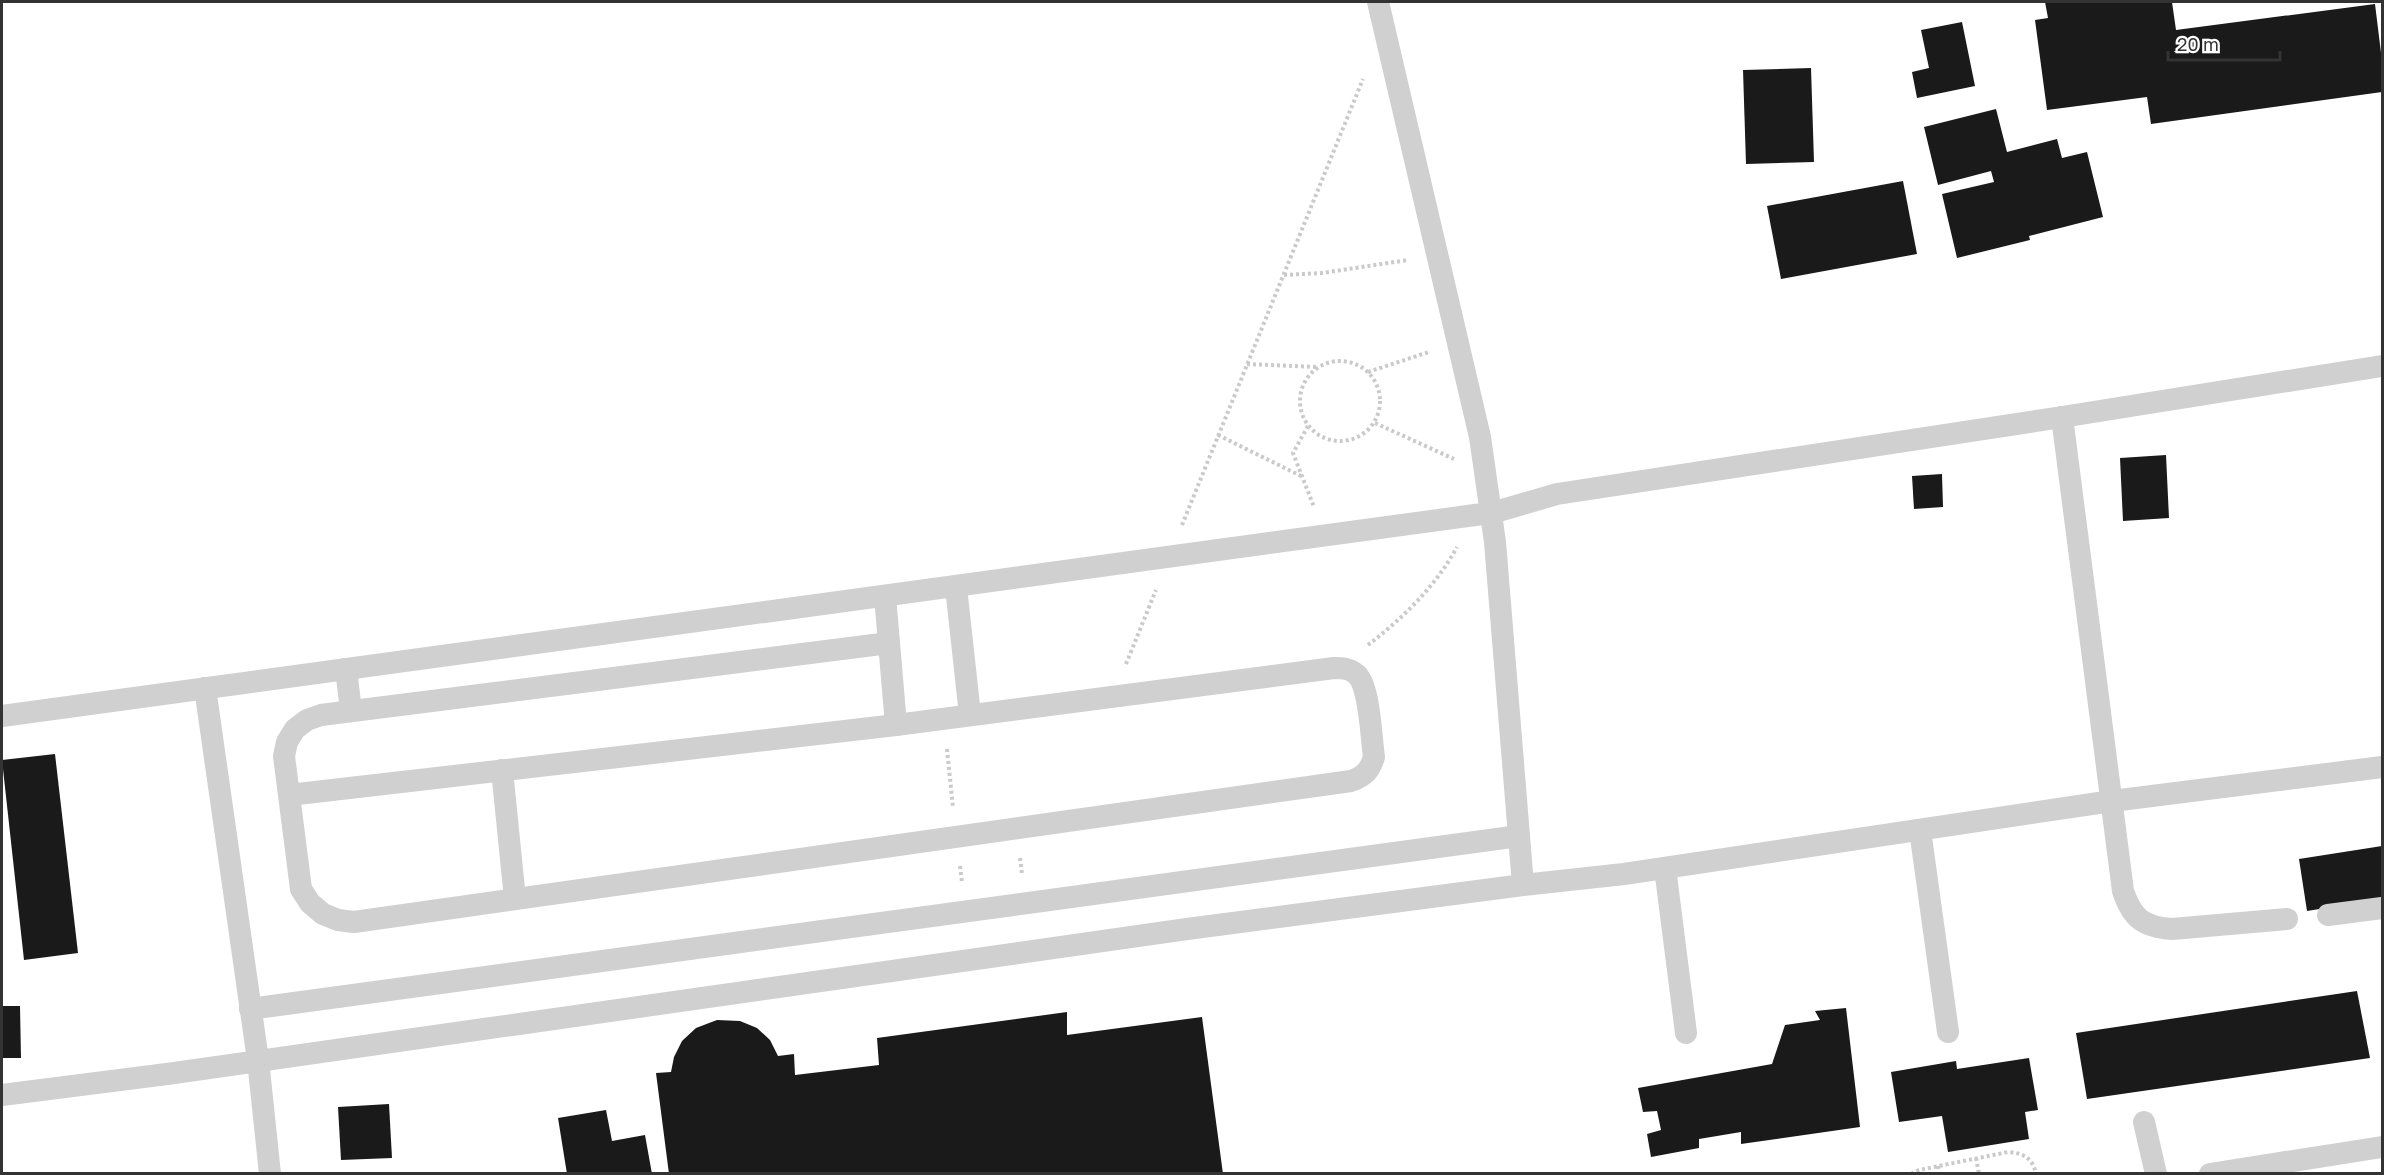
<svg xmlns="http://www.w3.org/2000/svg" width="2384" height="1175" font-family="'Golos Text',sans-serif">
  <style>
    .building { fill: #1a1a1a }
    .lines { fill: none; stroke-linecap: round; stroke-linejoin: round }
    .path { stroke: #cacaca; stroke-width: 4; stroke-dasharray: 3 3; stroke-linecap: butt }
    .lane { stroke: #d0d0d0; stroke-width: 22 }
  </style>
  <rect width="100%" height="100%" fill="#fff"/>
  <g class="building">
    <path d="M 2045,2 L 2172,2 L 2176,30 L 2375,4 L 2382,61 L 2382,92 L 2151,124 L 2147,97 L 2047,110 L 2035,20 L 2048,18 Z"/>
    <path d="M 1962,22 L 1975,86 L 1917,98 L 1912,72 L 1929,68 L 1921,30 Z"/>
    <path d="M 1811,68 L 1814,162 L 1746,164 L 1743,70 Z"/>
    <path d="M 1996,109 L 2007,152 L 2057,139 L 2062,158 L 2087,152 L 2103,217 L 2029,236 L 2030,240 L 1957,258 L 1942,194 L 1994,182 L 1991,171 L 1938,185 L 1924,127 Z"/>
    <path d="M 1903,181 L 1917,254 L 1781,279 L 1767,206 Z"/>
    <path d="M 2166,455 L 2169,518 L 2123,521 L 2120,458 Z"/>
    <path d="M 1942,474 L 1943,507 L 1914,509 L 1912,476 Z"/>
    <path d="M 55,754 L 78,953 L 24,960 L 2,760 Z"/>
    <path d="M 2382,846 L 2382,899 L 2307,911 L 2299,859 Z"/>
    <path d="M 2357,991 L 2370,1058 L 2087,1099 L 2076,1033 Z"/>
    <path d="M 2,1006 L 20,1006 L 21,1058 L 2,1058 Z"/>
    <path d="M 1846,1008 L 1860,1127 L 1741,1144 L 1741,1132 L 1699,1139 L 1699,1148 L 1651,1157 L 1647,1134 L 1661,1130 L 1657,1111 L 1643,1112 L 1638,1088 L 1772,1064 L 1785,1025 L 1820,1020 L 1815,1011 Z"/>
    <path d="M 1067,1012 L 1067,1035 L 1202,1017 L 1223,1174 L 669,1174 L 656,1073 L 671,1072 L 674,1057 L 682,1041 L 696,1028 L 717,1020 L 740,1021 L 757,1028 L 770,1040 L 778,1056 L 794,1054 L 795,1075 L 879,1065 L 877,1038 Z"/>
    <path d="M 2029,1058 L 2038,1110 L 2025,1112 L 2029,1139 L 1948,1152 L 1942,1116 L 1899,1122 L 1891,1072 L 1956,1061 L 1957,1069 Z"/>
    <path d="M 389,1104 L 392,1158 L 341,1160 L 338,1107 Z"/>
    <path d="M 606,1110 L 612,1141 L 645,1135 L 652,1174 L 567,1174 L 558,1118 Z"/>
  </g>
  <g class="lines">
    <g class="path">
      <path d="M 1284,275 L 1322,273 L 1408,260"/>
      <circle cx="1340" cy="401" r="40"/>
      <path d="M 1247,364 L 1317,367"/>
      <path d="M 1368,372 L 1429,352"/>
      <path d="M 1375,423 L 1454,459"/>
      <path d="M 1308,426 L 1293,453 L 1314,507"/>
      <path d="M 1218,435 L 1301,476"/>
      <path d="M 1182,525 L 1363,79"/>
      <path d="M 1368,645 C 1402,619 1436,586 1457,547"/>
      <path d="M 1126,664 L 1156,590"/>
      <path d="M 947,749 L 953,807"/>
      <path d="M 1020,858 L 1022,874"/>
      <path d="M 960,866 L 962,882"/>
      <path d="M 1976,1158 L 1979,1174"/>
      <path d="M 1938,1166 L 1939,1174"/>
      <path d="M 1911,1174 L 1919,1170 L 2008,1152 C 2023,1153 2033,1158 2036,1174"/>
    </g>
    <g class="lane">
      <path d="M 1378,2 L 1480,437 L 1495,542 L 1523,885"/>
      <path d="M 2062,417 L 2123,891 C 2132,918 2143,927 2172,929 L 2287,919"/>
      <path d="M 956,587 L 970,715"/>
      <path d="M 885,596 L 896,725"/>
      <path d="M 346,669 L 351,711"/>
      <path d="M 205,688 L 258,1060 L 270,1174"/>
      <path d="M 2,716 L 1475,515 L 1492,513 L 1557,494 L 2062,417 L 2382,366"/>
      <path d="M 502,770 L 515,899"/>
      <path d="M 289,795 L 896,725 L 1334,668 C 1342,668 1349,668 1356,674 C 1370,685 1371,738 1374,757 C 1370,770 1365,776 1351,781 L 354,922 L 338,920 L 323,914 L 310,903 L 301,889 L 284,756 L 287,742 L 295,729 L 307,720 L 321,715 L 889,643"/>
      <path d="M 1920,830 L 1948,1032"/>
      <path d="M 1665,868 L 1686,1033"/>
      <path d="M 2328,915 L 2382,908"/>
      <path d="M 250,1009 L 1519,836"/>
      <path d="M 2,1095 L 167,1074 L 1187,929 L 1523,885 L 1624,874 L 2112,801 L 2382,767"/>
      <path d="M 2144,1122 L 2156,1174"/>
      <path d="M 2210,1174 L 2382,1147"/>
    </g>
  </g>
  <rect width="2384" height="1175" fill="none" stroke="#333333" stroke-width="6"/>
  <path d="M2168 51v9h112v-9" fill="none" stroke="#333333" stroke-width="3"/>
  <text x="2177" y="51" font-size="18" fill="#333333" stroke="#ffffff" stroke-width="4.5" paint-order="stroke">20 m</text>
</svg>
